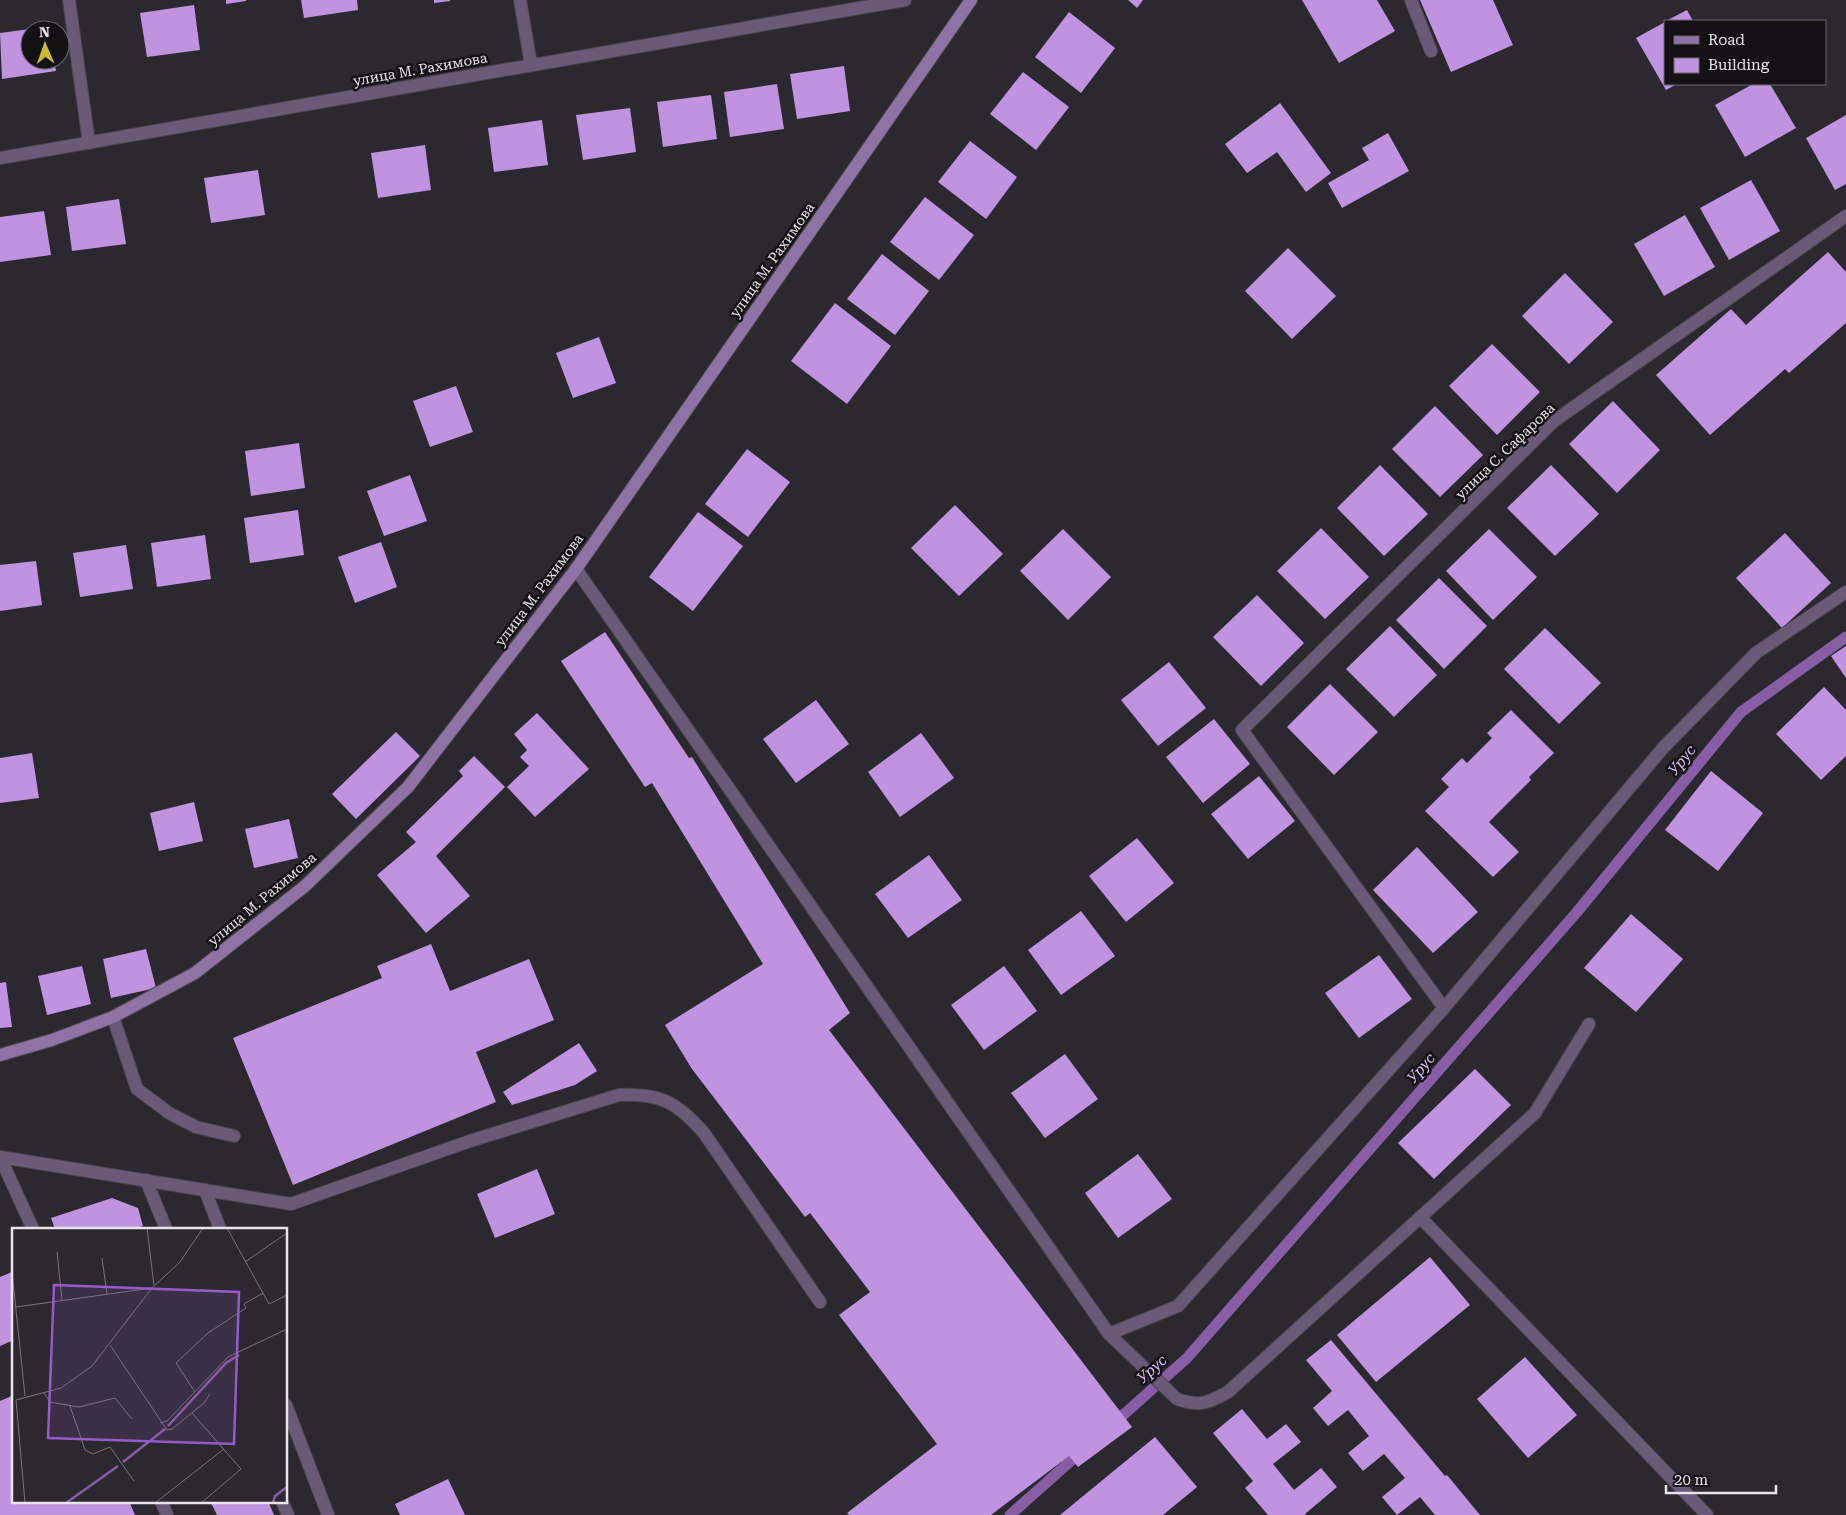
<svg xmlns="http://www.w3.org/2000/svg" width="1846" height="1515" font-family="'Roboto Serif',serif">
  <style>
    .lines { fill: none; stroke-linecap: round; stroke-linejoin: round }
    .stream { stroke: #875da5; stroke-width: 11 }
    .building { fill: #c093e0 }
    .lane-casing { stroke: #4a464e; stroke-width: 14 }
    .street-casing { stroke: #4a464e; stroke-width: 14 }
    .secondary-casing { stroke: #4a464e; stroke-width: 14 }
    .lane { stroke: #6b5978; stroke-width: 12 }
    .street { stroke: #6b5978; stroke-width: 12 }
    .secondary { stroke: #8f73a4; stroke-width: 12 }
    .labels { text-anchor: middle; stroke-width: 5; stroke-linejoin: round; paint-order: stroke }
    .street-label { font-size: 14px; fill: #e8e5ea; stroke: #141215 }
    .water-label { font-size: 15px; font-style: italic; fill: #e1bffb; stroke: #141215 }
    .inset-river { fill: none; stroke: #875da5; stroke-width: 2.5 }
    .inset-road { fill: none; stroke: #77747a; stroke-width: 1 }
    .view { fill: #965aca; fill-opacity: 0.15; stroke: #965aca; stroke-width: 2.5 }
    .inset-edge { fill: none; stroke: #e8e5ea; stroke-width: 2.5 }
  </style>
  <rect width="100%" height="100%" fill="#2c2830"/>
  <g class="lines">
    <g class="stream">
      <path d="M 1112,1425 L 1187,1358 L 1577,912 L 1741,712 L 1846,637"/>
      <path d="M 1010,1515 L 1083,1450"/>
    </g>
  </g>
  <g class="building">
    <path d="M 226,0 L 246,0 L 246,1 L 226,4 Z"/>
    <path d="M 301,0 L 357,0 L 358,10 L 304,18 Z"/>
    <path d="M 434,0 L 450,0 L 450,1 L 434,3 Z"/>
    <path d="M 1128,0 L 1143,0 L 1137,8 Z"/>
    <path d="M 1302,0 L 1377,0 L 1395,31 L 1339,63 Z"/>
    <path d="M 1420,0 L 1493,0 L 1513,45 L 1451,72 Z"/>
    <path d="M 194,5 L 200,50 L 147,57 L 140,13 Z"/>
    <path d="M 1687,10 L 1693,21 L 1666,21 Z"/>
    <path d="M 1069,12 L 1115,48 L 1081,93 L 1035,57 Z"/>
    <path d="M 1665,22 L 1665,84 L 1677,84 L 1666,90 L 1636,38 Z"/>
    <path d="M 49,26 L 50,30 L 30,30 L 30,29 Z"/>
    <path d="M 30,29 L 30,60 L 54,60 L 56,71 L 2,79 L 0,33 Z"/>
    <path d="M 844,66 L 850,111 L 797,119 L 790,74 Z"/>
    <path d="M 1023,72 L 1069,107 L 1036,150 L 990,114 Z"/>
    <path d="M 777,84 L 784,129 L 730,137 L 724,92 Z"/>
    <path d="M 1753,84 L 1770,84 L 1796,128 L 1745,157 L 1715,105 Z"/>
    <path d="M 711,95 L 717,139 L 663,147 L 657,102 Z"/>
    <path d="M 1280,103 L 1331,173 L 1306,192 L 1277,152 L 1247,173 L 1225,144 Z"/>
    <path d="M 630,108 L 636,152 L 583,160 L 576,115 Z"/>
    <path d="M 1846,115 L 1846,184 L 1835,190 L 1806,138 Z"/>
    <path d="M 542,120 L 548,165 L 494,172 L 488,128 Z"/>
    <path d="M 1388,133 L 1409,171 L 1342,208 L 1328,183 L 1369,160 L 1362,148 Z"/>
    <path d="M 970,141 L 1017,177 L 986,219 L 938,182 Z"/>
    <path d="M 425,145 L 431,190 L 378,198 L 371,153 Z"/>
    <path d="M 258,170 L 265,215 L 211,223 L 204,178 Z"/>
    <path d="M 1751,180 L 1780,231 L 1729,260 L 1700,208 Z"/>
    <path d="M 925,197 L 974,235 L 939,280 L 890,242 Z"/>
    <path d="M 119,199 L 126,244 L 72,251 L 66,207 Z"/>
    <path d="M 44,211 L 51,255 L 0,262 L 0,217 Z"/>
    <path d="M 1685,215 L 1715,267 L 1664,296 L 1634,244 Z"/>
    <path d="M 1288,248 L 1336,296 L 1292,339 L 1245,291 Z"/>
    <path d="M 1828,252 L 1846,272 L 1846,323 L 1789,373 L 1785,369 L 1710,435 L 1656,375 L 1731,309 L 1746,325 Z"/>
    <path d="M 882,254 L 929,291 L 895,335 L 847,299 Z"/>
    <path d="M 1565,273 L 1613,322 L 1569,364 L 1522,316 Z"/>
    <path d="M 835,303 L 891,346 L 847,404 L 791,361 Z"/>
    <path d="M 599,337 L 616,383 L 573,398 L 556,353 Z"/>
    <path d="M 1492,344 L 1540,392 L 1497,435 L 1449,386 Z"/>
    <path d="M 456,386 L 473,432 L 430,447 L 413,401 Z"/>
    <path d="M 1613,401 L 1660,450 L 1617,493 L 1569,444 Z"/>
    <path d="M 1435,406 L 1483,455 L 1440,497 L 1392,449 Z"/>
    <path d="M 299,443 L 305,488 L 251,496 L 245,451 Z"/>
    <path d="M 747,449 L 790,482 L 748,537 L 705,504 Z"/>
    <path d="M 1380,465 L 1428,514 L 1384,556 L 1337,508 Z"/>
    <path d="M 1551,465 L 1599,514 L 1555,556 L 1507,508 Z"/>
    <path d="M 410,475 L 427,521 L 384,536 L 367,491 Z"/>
    <path d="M 955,505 L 1003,554 L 959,596 L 911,548 Z"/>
    <path d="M 298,510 L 304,555 L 250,563 L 244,518 Z"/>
    <path d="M 698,512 L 743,546 L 693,611 L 649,577 Z"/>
    <path d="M 1321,528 L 1369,577 L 1325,619 L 1277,571 Z"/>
    <path d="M 1063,529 L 1111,577 L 1068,620 L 1020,571 Z"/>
    <path d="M 1489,529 L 1537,577 L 1493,620 L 1446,571 Z"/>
    <path d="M 1785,533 L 1831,583 L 1782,628 L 1736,578 Z"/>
    <path d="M 205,535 L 211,579 L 157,587 L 151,543 Z"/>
    <path d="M 381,542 L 397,587 L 355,603 L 338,557 Z"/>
    <path d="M 126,545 L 133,589 L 80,597 L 73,553 Z"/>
    <path d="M 36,561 L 42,605 L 0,611 L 0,565 Z"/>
    <path d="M 1439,578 L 1487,626 L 1444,669 L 1396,620 Z"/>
    <path d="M 1257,595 L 1304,643 L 1261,686 L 1213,637 Z"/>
    <path d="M 1390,626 L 1437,675 L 1394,717 L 1346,669 Z"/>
    <path d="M 1545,628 L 1601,683 L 1559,724 L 1504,669 Z"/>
    <path d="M 605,632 L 689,758 L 692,757 L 850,1013 L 829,1030 L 1132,1427 L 1078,1467 L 1069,1456 L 991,1515 L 849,1515 L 847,1513 L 937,1444 L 839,1315 L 870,1292 L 810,1213 L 805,1217 L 692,1069 L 665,1025 L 763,964 L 652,783 L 645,787 L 561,661 Z"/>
    <path d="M 1846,646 L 1846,678 L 1831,656 Z"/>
    <path d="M 1169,662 L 1206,708 L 1158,746 L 1121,700 Z"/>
    <path d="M 1330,684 L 1378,732 L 1334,775 L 1287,727 Z"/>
    <path d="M 1824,687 L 1846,710 L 1846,756 L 1821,780 L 1776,734 Z"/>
    <path d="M 816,700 L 849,744 L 796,783 L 763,739 Z"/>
    <path d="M 1511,710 L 1554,753 L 1529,777 L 1531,780 L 1489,822 L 1519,852 L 1493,877 L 1425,811 L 1449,787 L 1441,779 L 1462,758 L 1467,763 L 1492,738 L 1487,733 Z"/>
    <path d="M 537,713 L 589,769 L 535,817 L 507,787 L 529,766 L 520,757 L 527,750 L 514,734 Z"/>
    <path d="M 1214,719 L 1250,764 L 1203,803 L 1166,757 Z"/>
    <path d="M 396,732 L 420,756 L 356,819 L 332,794 Z"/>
    <path d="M 921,733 L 954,778 L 900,817 L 868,772 Z"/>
    <path d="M 32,753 L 39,798 L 0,803 L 0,758 Z"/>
    <path d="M 474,756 L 505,787 L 436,856 L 470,896 L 426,933 L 377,875 L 416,842 L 406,832 L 463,776 L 459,771 Z"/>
    <path d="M 1711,771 L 1763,813 L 1718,871 L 1665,830 Z"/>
    <path d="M 1259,776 L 1295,821 L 1248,859 L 1211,814 Z"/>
    <path d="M 194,802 L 203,841 L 159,851 L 150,813 Z"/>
    <path d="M 289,819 L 298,858 L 254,868 L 245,829 Z"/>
    <path d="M 1137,838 L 1174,883 L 1126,922 L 1089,876 Z"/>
    <path d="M 1417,847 L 1478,912 L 1433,953 L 1373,890 Z"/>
    <path d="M 929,855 L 962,900 L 908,938 L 875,894 Z"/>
    <path d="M 1081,911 L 1115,956 L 1061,995 L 1028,950 Z"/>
    <path d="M 1631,914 L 1683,959 L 1636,1012 L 1584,968 Z"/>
    <path d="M 431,944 L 450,991 L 529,959 L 554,1020 L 476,1052 L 496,1102 L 293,1185 L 233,1038 L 382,978 L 377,966 Z"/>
    <path d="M 146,949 L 156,988 L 111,998 L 103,959 Z"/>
    <path d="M 1379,955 L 1412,999 L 1359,1038 L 1325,993 Z"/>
    <path d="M 82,966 L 91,1004 L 47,1015 L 38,976 Z"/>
    <path d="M 1004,966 L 1037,1011 L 984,1050 L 951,1005 Z"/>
    <path d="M 6,982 L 12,1027 L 0,1028 L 0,983 Z"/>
    <path d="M 579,1043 L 597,1071 L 575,1085 L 512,1105 L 503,1092 Z"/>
    <path d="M 1065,1054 L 1098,1099 L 1045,1138 L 1011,1093 Z"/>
    <path d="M 1475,1069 L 1511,1105 L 1434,1179 L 1398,1143 Z"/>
    <path d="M 1138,1154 L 1172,1199 L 1118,1238 L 1085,1193 Z"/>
    <path d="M 537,1169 L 555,1214 L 495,1238 L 477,1194 Z"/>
    <path d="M 112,1198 L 138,1208 L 143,1226 L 134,1229 L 55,1229 L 51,1218 Z"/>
    <path d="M 1430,1257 L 1470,1305 L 1376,1382 L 1337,1335 Z"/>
    <path d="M 14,1271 L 14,1340 L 0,1346 L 0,1277 Z"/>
    <path d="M 1331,1340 L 1445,1476 L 1447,1475 L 1480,1515 L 1435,1515 L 1420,1497 L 1397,1515 L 1382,1497 L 1405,1478 L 1384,1454 L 1363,1471 L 1348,1453 L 1369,1436 L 1348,1410 L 1328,1426 L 1313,1408 L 1332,1391 L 1306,1360 Z"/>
    <path d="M 1525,1357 L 1577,1415 L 1528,1458 L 1477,1399 Z"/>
    <path d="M 14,1395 L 14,1501 L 129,1501 L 135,1515 L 0,1515 L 0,1401 Z"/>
    <path d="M 1242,1409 L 1267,1439 L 1286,1424 L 1301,1442 L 1273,1464 L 1294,1490 L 1321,1468 L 1337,1487 L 1305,1514 L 1306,1515 L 1268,1515 L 1245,1488 L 1253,1481 L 1213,1433 Z"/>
    <path d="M 1155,1437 L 1197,1487 L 1163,1515 L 1060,1515 Z"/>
    <path d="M 448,1479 L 465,1515 L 400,1515 L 395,1504 Z"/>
    <path d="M 210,1501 L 268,1501 L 274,1515 L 217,1515 Z"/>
  </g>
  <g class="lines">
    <g class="lane-casing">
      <g id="lane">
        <path d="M 1411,0 L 1431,51"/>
        <path d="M 113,1017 L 137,1089 L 169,1113 L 196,1127 L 234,1136"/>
        <path d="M 0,1157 L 33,1229"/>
        <path d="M 146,1180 L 166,1229"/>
        <path d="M 161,1501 L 167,1515"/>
        <path d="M 282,1501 L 288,1515"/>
      </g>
    </g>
    <g class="street-casing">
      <g id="street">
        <path d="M 69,0 L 89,143"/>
        <path d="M 520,0 L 531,65"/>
        <path d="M 0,158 L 905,0"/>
        <path d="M 576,569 L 1109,1334 L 1177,1399 C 1200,1407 1208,1403 1228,1392 L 1535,1113 L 1589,1024"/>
        <path d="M 1444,1008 L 1242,730 L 1554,421 L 1846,216"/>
        <path d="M 0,1157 L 291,1204 L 470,1141 L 619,1095 C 660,1093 677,1102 704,1133 L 820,1302"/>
        <path d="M 205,1190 L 220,1229"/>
        <path d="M 1420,1217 L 1707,1515"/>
        <path d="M 1109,1334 L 1178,1306 L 1444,1008 L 1663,748 L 1756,653 L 1846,592"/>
        <path d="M 286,1405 L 328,1515"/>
      </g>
    </g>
    <g class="secondary-casing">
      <path id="secondary" d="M 0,1055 L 52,1040 L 113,1017 L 195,973 L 305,886 L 408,787 L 576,569 L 971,0"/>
    </g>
    <use href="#lane" class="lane"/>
    <use href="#street" class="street"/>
    <use href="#secondary" class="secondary"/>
  </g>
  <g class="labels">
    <g class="street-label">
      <text transform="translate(420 69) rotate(-10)" y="5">улица М. Рахимова</text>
      <text transform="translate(772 260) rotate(-55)" y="5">улица М. Рахимова</text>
      <text transform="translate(1505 451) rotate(-44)" y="5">улица С. Сафарова</text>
      <text transform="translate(539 590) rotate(-53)" y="5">улица М. Рахимова</text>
      <text transform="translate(262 899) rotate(-40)" y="5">улица М. Рахимова</text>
    </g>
    <g class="water-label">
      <text transform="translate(1682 760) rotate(-51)" y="5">Урус</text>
      <text transform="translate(1421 1068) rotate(-49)" y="5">Урус</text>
      <text transform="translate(1152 1369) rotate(-42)" y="5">Урус</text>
    </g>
  </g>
  <g transform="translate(12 1228)">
    <rect width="275" height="275" fill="#2c2830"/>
    <path class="inset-river" d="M 156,198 L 214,135 L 227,127M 111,234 L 153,201M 54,275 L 106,238M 261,275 L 263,268 L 275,259"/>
    <path class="inset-road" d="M 135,0 L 142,57M 215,0 L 257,76 L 275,67M 45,24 L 50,72M 90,30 L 95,66M 233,34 L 275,5M 0,44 L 13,168M 4,79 L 140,60M 98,117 L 155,202 L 160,201 L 192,175 L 198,166M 183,164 L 164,135 L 196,105 L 234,80 L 232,76 L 251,65M 32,165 L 38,174 L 67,179 L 103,170 L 120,191M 58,178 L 73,222 L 81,226 L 98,219 L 122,253M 180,185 L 229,241 L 189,275M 148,195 L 155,193 L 216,129 L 275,101M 13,275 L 4,172 L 49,160 L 80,138 L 140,60 L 168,34 L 191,0M 143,275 L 212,221"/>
    <path class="view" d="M 42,57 L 227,64 L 222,216 L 36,210 Z"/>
    <rect width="275" height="275" class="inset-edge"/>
  </g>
  <rect x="1664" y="20" width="162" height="65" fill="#141215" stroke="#69666a"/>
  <rect x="1674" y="36" width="25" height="8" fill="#8f73a4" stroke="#69666a"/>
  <text x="1708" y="45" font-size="15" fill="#e8e5ea">Road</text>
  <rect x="1674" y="58" width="25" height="15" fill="#c093e0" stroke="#69666a"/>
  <text x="1708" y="70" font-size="15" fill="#e8e5ea">Building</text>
  <g transform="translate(45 45) rotate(358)"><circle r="24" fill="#141215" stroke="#69666a"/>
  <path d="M0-4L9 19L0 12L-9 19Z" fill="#cdb938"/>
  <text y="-8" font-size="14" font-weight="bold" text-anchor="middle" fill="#e8e5ea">N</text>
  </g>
  <path d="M1666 1485v8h110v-8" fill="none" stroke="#e8e5ea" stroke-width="2.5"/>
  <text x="1674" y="1485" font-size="15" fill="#e8e5ea" stroke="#141215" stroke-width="4" paint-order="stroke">20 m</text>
</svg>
